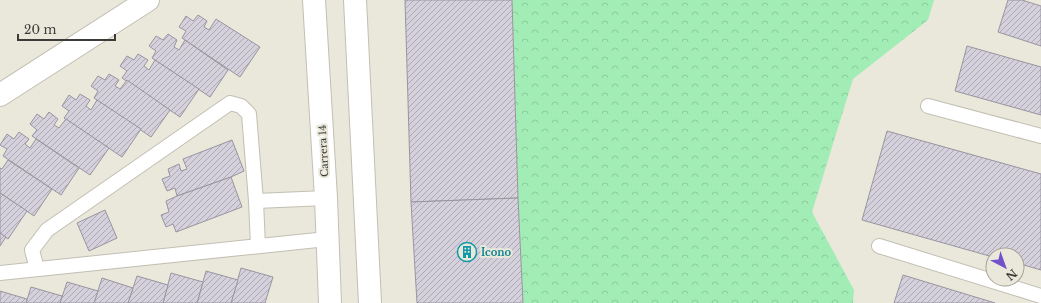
<svg xmlns="http://www.w3.org/2000/svg" width="1041" height="303" font-family="'Libre Baskerville',serif">
  <style>
    .forest { fill: url(#forest-crowns) }
    .building { fill: url(#building-hatch); stroke: #9995a0 }
    .lines { fill: none; stroke-linecap: round; stroke-linejoin: round }
    .lane-casing { stroke: #c2bfb3; stroke-width: 16 }
    .street-casing { stroke: #c2bfb3; stroke-width: 24 }
    .secondary-casing { stroke: #c2bfb3; stroke-width: 24 }
    .lane { stroke: #fff; stroke-width: 14 }
    .street { stroke: #fff; stroke-width: 22 }
    .secondary { stroke: #fff; stroke-width: 22 }
    .labels { text-anchor: middle; stroke-width: 4; stroke-linejoin: round; paint-order: stroke }
    .street-label { font-size: 10px; fill: #3d3b37; stroke: #eae7db }
    .culture-label { font-size: 10px; font-weight: bold; fill: #0d838f; stroke: #eae7db; text-anchor: start }
  </style>
  <defs>
    <pattern id="forest-crowns" width="20" height="18" patternUnits="userSpaceOnUse"><rect width="20" height="18" fill="#a2edb5"/><path d="M2 6a3 3 0 1 1 6 0M12 15a3 3 0 1 1 6 0" fill="none" stroke="#8ccc9c"/></pattern>
    <pattern id="building-hatch" width="6" height="6" patternUnits="userSpaceOnUse"><rect width="6" height="6" fill="#d4d0dc"/><path d="M-1 1l2-2M0 6l6-6M5 7l2-2" fill="none" stroke="#adaab3"/></pattern>
  </defs>
  <rect width="100%" height="100%" fill="#eae7db"/>
  <path class="forest" d="M 512,0 L 934,0 L 928,20 L 853,79 L 812,212 L 854,290 L 853,303 L 523,303 L 518,198 Z"/>
  <g class="building">
    <path d="M 405,0 L 512,0 L 518,198 L 411,202 Z"/>
    <path d="M 1008,0 L 1022,0 L 1041,6 L 1041,46 L 998,32 Z"/>
    <path d="M 198,15 L 207,21 L 204,27 L 209,30 L 216,19 L 260,47 L 240,77 L 182,38 L 186,31 L 179,27 L 186,16 L 193,21 Z"/>
    <path d="M 168,34 L 177,40 L 174,47 L 179,50 L 185,40 L 228,70 L 210,97 L 152,58 L 156,51 L 149,46 L 156,36 L 163,40 Z"/>
    <path d="M 967,46 L 1041,67 L 1041,115 L 955,91 Z"/>
    <path d="M 138,54 L 148,60 L 144,66 L 149,70 L 155,60 L 199,89 L 180,117 L 122,78 L 127,71 L 120,66 L 127,56 L 134,60 Z"/>
    <path d="M 109,74 L 119,80 L 115,86 L 120,89 L 127,80 L 170,110 L 151,137 L 94,98 L 98,91 L 91,86 L 98,76 L 105,80 Z"/>
    <path d="M 80,94 L 90,100 L 86,106 L 91,110 L 97,100 L 141,129 L 122,157 L 64,118 L 69,111 L 62,106 L 69,95 L 76,100 Z"/>
    <path d="M 49,112 L 58,119 L 54,125 L 59,128 L 66,119 L 109,148 L 90,175 L 32,136 L 37,130 L 30,124 L 37,114 L 44,119 Z"/>
    <path d="M 887,131 L 1041,174 L 1041,270 L 1017,263 L 1017,255 L 993,255 L 993,257 L 862,220 Z"/>
    <path d="M 19,132 L 29,139 L 25,144 L 30,148 L 36,139 L 79,168 L 61,195 L 3,156 L 7,149 L 0,145 L 7,134 L 14,139 Z"/>
    <path d="M 232,140 L 244,171 L 231,177 L 177,196 L 175,188 L 167,191 L 162,179 L 170,176 L 168,169 L 179,164 L 181,171 L 187,169 L 183,159 Z"/>
    <path d="M 8,160 L 52,189 L 34,216 L 0,193 L 0,168 L 2,169 Z"/>
    <path d="M 231,177 L 242,207 L 176,232 L 173,224 L 166,227 L 161,215 L 169,212 L 166,201 L 177,196 Z"/>
    <path d="M 0,193 L 27,211 L 8,239 L 0,233 Z"/>
    <path d="M 518,198 L 523,303 L 417,303 L 411,202 Z"/>
    <path d="M 105,210 L 117,238 L 89,251 L 77,223 Z"/>
    <path d="M 0,233 L 6,237 L 0,246 Z"/>
    <path d="M 241,268 L 273,277 L 265,303 L 231,303 Z"/>
    <path d="M 206,271 L 238,280 L 231,303 L 197,303 Z"/>
    <path d="M 171,273 L 203,282 L 197,303 L 163,303 Z"/>
    <path d="M 903,275 L 995,303 L 894,303 Z"/>
    <path d="M 137,276 L 168,285 L 163,303 L 128,303 Z"/>
    <path d="M 102,278 L 133,288 L 128,303 L 94,303 Z"/>
    <path d="M 67,282 L 98,291 L 94,303 L 60,303 Z"/>
    <path d="M 31,287 L 62,296 L 60,303 L 26,303 Z"/>
    <path d="M 0,291 L 27,299 L 26,303 L 0,303 Z"/>
  </g>
  <g class="lines">
    <g class="lane-casing">
      <g id="lane">
        <path d="M 928,106 L 1041,136"/>
        <path d="M 256,201 L 326,198"/>
        <path d="M 879,246 L 1041,296"/>
        <path d="M 37,269 L 32,250 L 47,230 L 230,103 L 241,106 L 249,114 L 256,201 L 258,246"/>
        <path d="M 0,273 L 327,239"/>
      </g>
    </g>
    <g class="street-casing">
      <path id="street" d="M 0,95 L 148,0"/>
    </g>
    <g class="secondary-casing">
      <g id="secondary">
        <path d="M 314,0 L 326,198 L 330,303"/>
        <path d="M 355,0 L 370,303"/>
      </g>
    </g>
    <use href="#lane" class="lane"/>
    <use href="#street" class="street"/>
    <use href="#secondary" class="secondary"/>
  </g>
  <defs>
    <g id="building-ring" transform="scale(1)"><circle r="9.5" fill="#eae7db" stroke="#0f9aa8" stroke-width="1.5"/><path d="M-4-6H4V6H1V3H-1V6H-4ZM-2.5-4.3h1.7v1.8h-1.7ZM.8-4.3h1.7v1.8H.8ZM-2.5-1h1.7V.8h-1.7ZM.8-1h1.7V.8H.8Z" fill="#0f9aa8"/></g>
  </defs>
  <g fill-rule="evenodd">
    <use href="#building-ring" x="467" y="252"/>
  </g>
  <g class="labels">
    <g class="street-label">
      <text transform="translate(323 151) rotate(-93)" y="4">Carrera 14</text>
    </g>
    <g class="culture-label">
      <text x="481" y="256">Icono</text>
    </g>
  </g>
  <g transform="translate(1005 267) rotate(139)"><circle r="19" fill="#eae7db" stroke="#a5a299"/>
  <path d="M0-3L7 15L0 10L-7 15Z" fill="#7251ca"/>
  <text y="-6" font-size="11" font-weight="bold" text-anchor="middle" fill="#3d3b37">N</text>
  </g>
  <path d="M18 34v6h97v-6" fill="none" stroke="#3d3b37" stroke-width="2"/>
  <text x="24" y="34" font-size="12" fill="#3d3b37" stroke="#eae7db" stroke-width="3" paint-order="stroke">20 m</text>
</svg>
